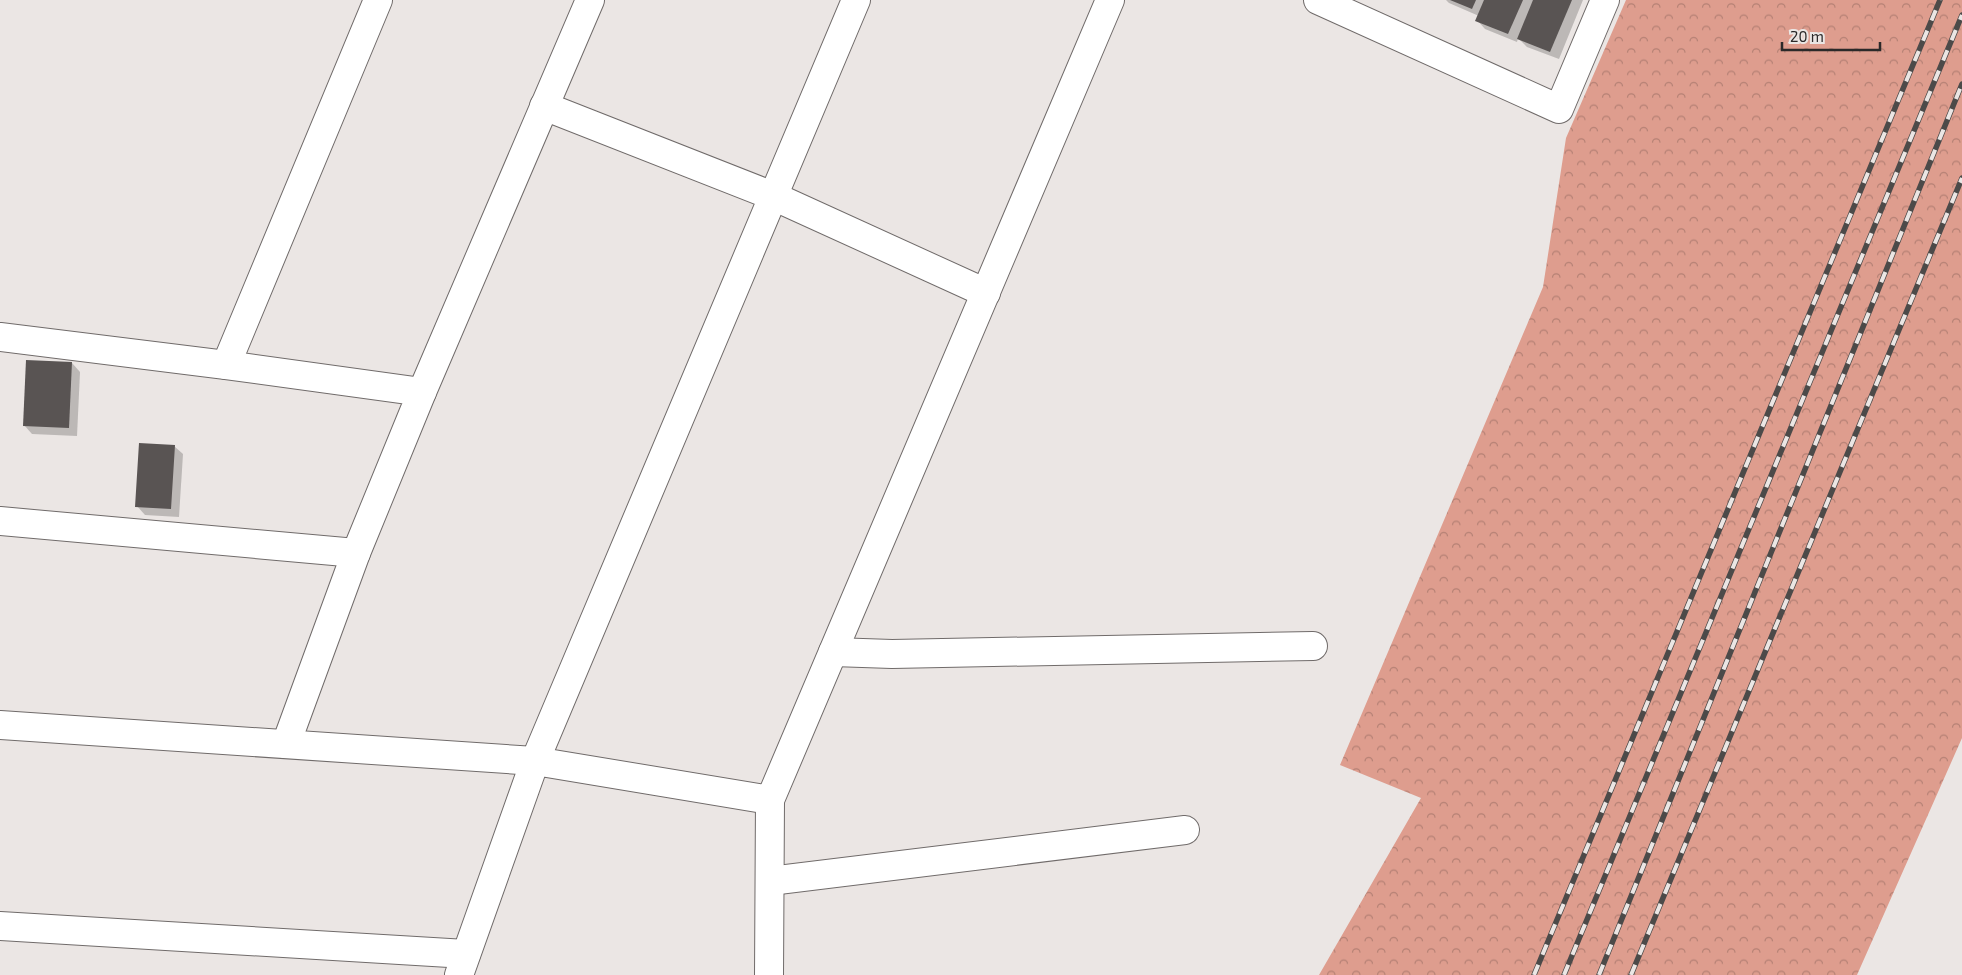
<svg xmlns="http://www.w3.org/2000/svg" width="1962" height="975" font-family="'Exo 2',sans-serif">
  <style>
    .forest { fill: url(#forest-crowns) }
    .shadow { fill: #0003 }
    .building { fill: #595453 }
    .lines { fill: none; stroke-linecap: round; stroke-linejoin: round }
    .minor-casing { stroke: #706b6a; stroke-width: 30 }
    .minor { stroke: #fff; stroke-width: 28 }
    .rail-casing { stroke: #4c4a49; stroke-width: 5.5 }
    .rail { stroke: #ebe6e4; stroke-width: 4; stroke-dasharray: 11; stroke-linecap: butt }
  </style>
  <defs>
    <pattern id="forest-crowns" width="20" height="18" patternUnits="userSpaceOnUse" patternTransform="scale(1.25)"><rect width="20" height="18" fill="#de9d8e"/><path d="M2 6a3 3 0 1 1 6 0M12 15a3 3 0 1 1 6 0" fill="none" stroke="#b48074"/></pattern>
  </defs>
  <rect width="100%" height="100%" fill="#ebe6e4"/>
  <path class="forest" d="M 1626,0 L 1962,0 L 1962,738 L 1857,975 L 1319,975 L 1421,798 L 1340,765 L 1543,287 L 1566,138 Z"/>
  <g class="shadow">
    <path d="M 1446,0 L 1583,0 L 1559,59 L 1527,47 L 1518,38 L 1517,42 L 1485,29 L 1477,20 L 1479,16 L 1449,3 Z"/>
    <path d="M 28,361 L 72,363 L 80,372 L 77,436 L 32,434 L 24,425 Z"/>
    <path d="M 174,446 L 183,454 L 179,517 L 145,515 L 137,506 Z"/>
  </g>
  <g class="building">
    <path d="M 1450,0 L 1476,0 L 1472,9 Z"/>
    <path d="M 1484,0 L 1523,0 L 1508,34 L 1475,21 Z"/>
    <path d="M 1533,0 L 1572,0 L 1550,52 L 1517,39 Z"/>
    <path d="M 26,360 L 72,362 L 69,428 L 23,426 Z"/>
    <path d="M 139,443 L 175,445 L 171,509 L 135,507 Z"/>
  </g>
  <g class="lines">
    <g class="minor-casing">
      <g id="minor">
        <path d="M 1318,0 L 1559,109 L 1605,0"/>
        <path d="M 544,106 L 773,196 L 986,293"/>
        <path d="M 0,337 L 226,365 L 422,392 L 356,553 L 286,744"/>
        <path d="M 226,365 L 378,0"/>
        <path d="M 422,392 L 590,0"/>
        <path d="M 0,521 L 356,553"/>
        <path d="M 833,652 L 892,654 L 1313,646"/>
        <path d="M 0,725 L 535,761 L 856,0"/>
        <path d="M 770,881 L 1185,830"/>
        <path d="M 0,926 L 466,954"/>
        <path d="M 459,975 L 535,761 L 770,800 L 1110,0"/>
        <path d="M 769,975 L 770,800"/>
      </g>
    </g>
    <use href="#minor" class="minor"/>
    <g class="rail-casing">
      <g id="rail">
        <path d="M 1534,975 L 1940,0"/>
        <path d="M 1564,975 L 1962,15"/>
        <path d="M 1599,975 L 1962,84"/>
        <path d="M 1631,975 L 1962,178"/>
      </g>
    </g>
    <use href="#rail" class="rail"/>
  </g>
  <path d="M1782 42v8h98v-8" fill="none" stroke="#2b2929" stroke-width="2.5"/>
  <text x="1790" y="42" font-size="15" fill="#2b2929" stroke="#ebe6e4" stroke-width="4" paint-order="stroke">20 m</text>
</svg>
